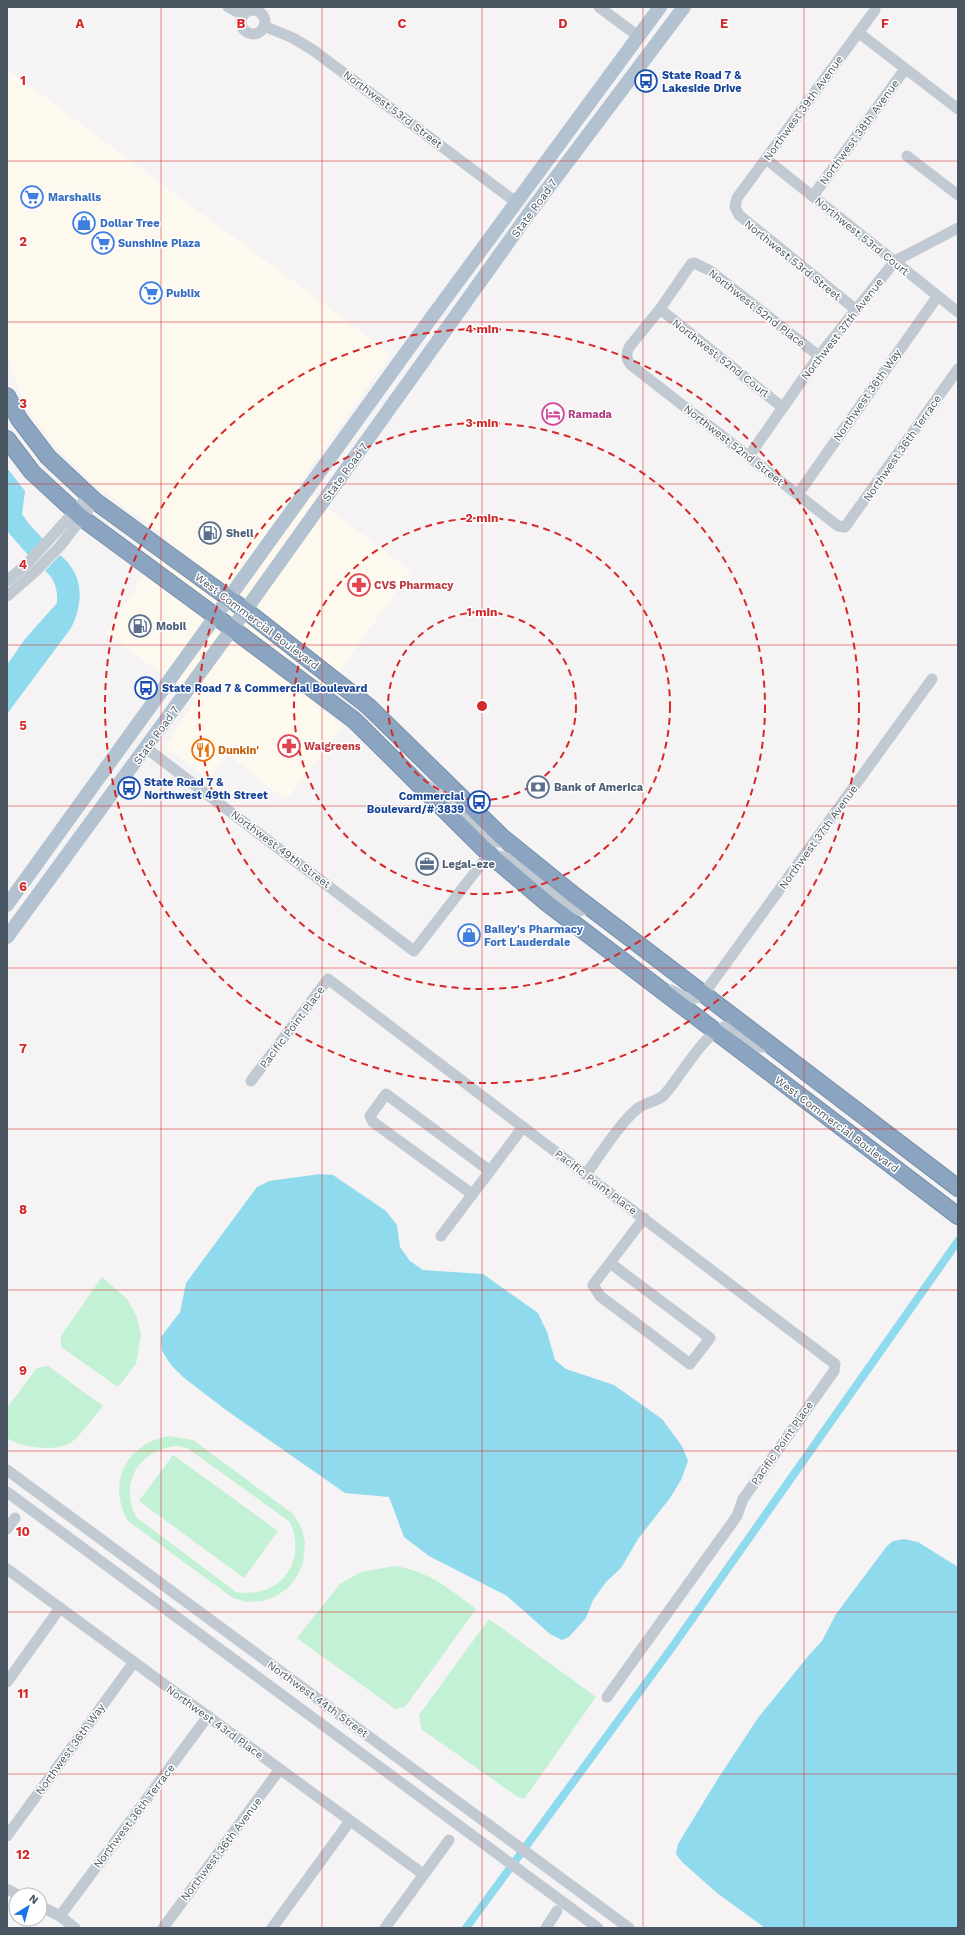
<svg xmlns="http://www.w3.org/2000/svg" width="965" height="1935" font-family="'Work Sans',sans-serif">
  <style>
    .commercial { fill: #fdf9ef }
    .green { fill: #c3f1d5; fill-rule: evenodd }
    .water { fill: #90daee }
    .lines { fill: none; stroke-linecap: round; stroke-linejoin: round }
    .canal { stroke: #90daee; stroke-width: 8 }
    .highway-casing { stroke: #7690ad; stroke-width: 18 }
    .minor { stroke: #c1cad2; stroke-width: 11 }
    .major { stroke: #b3c2d1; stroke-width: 14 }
    .highway { stroke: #8ba5c1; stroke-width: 16 }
    .grid { fill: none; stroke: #d62828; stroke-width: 1; stroke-opacity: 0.55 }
    .ring { fill: none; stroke: #d62828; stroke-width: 2; stroke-dasharray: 7 5 }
    .labels { text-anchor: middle; stroke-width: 3; stroke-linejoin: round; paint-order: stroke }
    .transit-label { font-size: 11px; font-weight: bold; fill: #164399; stroke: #fff; text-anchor: start }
    .street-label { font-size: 11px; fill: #4a5661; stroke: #fff }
    .shop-label { font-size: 11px; font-weight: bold; fill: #366cbe; stroke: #fff; text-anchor: start }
    .hotel-label { font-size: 11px; font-weight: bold; fill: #b23c85; stroke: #fff; text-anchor: start }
    .service-label { font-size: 11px; font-weight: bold; fill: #4e5e75; stroke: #fff; text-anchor: start }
    .health-label { font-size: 11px; font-weight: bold; fill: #be3a42; stroke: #fff; text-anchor: start }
    .food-label { font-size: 11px; font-weight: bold; fill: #c56008; stroke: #fff; text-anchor: start }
    .grid-label { font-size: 13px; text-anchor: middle; font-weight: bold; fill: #d62828; stroke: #fff; stroke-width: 3; stroke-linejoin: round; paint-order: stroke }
    .centre { fill: #d62828; stroke: #fff; stroke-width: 2 }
    .ring-label { font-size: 12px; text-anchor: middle; font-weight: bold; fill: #d62828; stroke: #fff; stroke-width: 3; stroke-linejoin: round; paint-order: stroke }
  </style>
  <rect width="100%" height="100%" fill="#f5f3f3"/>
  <path class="commercial" d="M 7,69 L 391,354 L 298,485 L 411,571 L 315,705 L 343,726 L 286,800 L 226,753 L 210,780 L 165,747 L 196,699 L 106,633 L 168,538 L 91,482 L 55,446 L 26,408 L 7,357 Z"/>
  <g class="green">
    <path d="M 102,1277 L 127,1299 L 136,1315 L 141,1335 L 136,1364 L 118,1387 L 61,1347 L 61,1336 Z"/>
    <path d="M 48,1366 L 103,1406 C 96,1414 78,1439 70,1443 C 53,1452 23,1448 7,1438 L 7,1408 L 37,1368 Z"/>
    <path d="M 170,1436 L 193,1440 L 293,1514 L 301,1527 L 305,1541 L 303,1563 L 297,1576 L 288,1588 L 276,1596 L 262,1601 L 247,1602 L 233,1598 L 128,1521 C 106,1483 127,1442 170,1436 ZM 178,1446 L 187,1448 L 290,1522 C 308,1563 279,1599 236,1592 L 136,1517 C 119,1482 139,1449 178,1446 Z"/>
    <path d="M 173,1455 L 278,1531 L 244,1578 L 139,1501 Z"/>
    <path d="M 395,1566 C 431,1572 448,1588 476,1609 L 405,1707 L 395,1709 L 297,1638 L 340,1584 L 361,1572 Z"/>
    <path d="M 489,1619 L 596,1697 L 524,1799 L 518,1797 L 421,1729 L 419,1715 Z"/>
  </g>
  <g class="water">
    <path d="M 7,468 L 25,491 L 22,514 L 29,524 L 43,539 L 28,555 L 7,531 Z"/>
    <path d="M 60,555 C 84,574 84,603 71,628 L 7,714 L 7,665 L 25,639 L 57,603 C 58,591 55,578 45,571 Z"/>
    <path d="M 320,1174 L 333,1175 L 386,1211 L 397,1225 L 400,1247 L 410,1261 L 423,1270 L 483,1274 L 538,1313 L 547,1332 L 555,1360 L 566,1369 L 614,1385 L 662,1419 L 682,1446 L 688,1461 L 681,1480 L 670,1498 L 638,1539 L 621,1568 L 606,1582 L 593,1600 L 586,1618 L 569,1637 L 562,1640 L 550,1634 L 507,1596 L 429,1556 L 404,1537 L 389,1497 L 345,1493 L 226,1410 L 183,1377 L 171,1365 L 162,1351 L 161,1337 L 180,1312 L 186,1283 L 257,1187 L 269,1181 Z"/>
    <path d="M 904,1539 L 918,1542 L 958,1567 L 958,1928 L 765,1928 L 717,1893 L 682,1862 L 676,1854 L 678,1844 L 719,1777 L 758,1718 L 809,1655 L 822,1641 L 836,1614 L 887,1546 L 893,1541 Z"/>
  </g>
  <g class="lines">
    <path class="canal" d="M 466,1928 L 673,1646 L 958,1241"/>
    <g class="highway-casing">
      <g id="highway">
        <path d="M 7,396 L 19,419 L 48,457 L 95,501 L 245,610 L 368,706 L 502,837 L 575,896 L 958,1188"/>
        <path d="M 7,439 L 32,472 L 82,518 L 214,615 L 354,720 L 489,854 L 547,903 L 958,1216"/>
      </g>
    </g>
    <g class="minor">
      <path d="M 228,7 L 243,15"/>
      <path d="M 599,7 L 638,36"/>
      <circle cx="253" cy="22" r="12"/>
      <path d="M 264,26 L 293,38 L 313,50 L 516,202"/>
      <path d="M 859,33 L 958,109"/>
      <path d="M 907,156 L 958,195"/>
      <path d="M 766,159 L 958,312"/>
      <path d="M 813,196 L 905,69"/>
      <path d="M 660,309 L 782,407"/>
      <path d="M 855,309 L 739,215 L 735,207 L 737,198 L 875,10"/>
      <path d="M 819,356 L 709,270 L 694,263 L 691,264 L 660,309 L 630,346 C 626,353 625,358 631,365 L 838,526 L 845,527 L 958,369"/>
      <path d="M 749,456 L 819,356 L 895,261 L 958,228"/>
      <path d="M 798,494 L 937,297"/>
      <path d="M 7,581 L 29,562 L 89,495"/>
      <path d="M 7,596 L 37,570 L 60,546 L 95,501"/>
      <path d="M 146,748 L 414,951 L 489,854 L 508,858 L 571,907 L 580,911 L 590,907"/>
      <path d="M 428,786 L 451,803 L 489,840 L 510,844"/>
      <path d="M 671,990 C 681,996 692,1002 703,995 L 932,679"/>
      <path d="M 251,1081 L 328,979 L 835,1364 L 834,1371 L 743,1499 L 737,1516 L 607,1697"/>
      <path d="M 586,1174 C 601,1154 619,1124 637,1109 C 645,1102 657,1102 664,1095 C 679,1080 708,1024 731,1026 L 760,1047 L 766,1047"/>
      <path d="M 472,1194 L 373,1122 L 370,1116 L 386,1094 L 490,1171"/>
      <path d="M 441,1236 L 523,1127"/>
      <path d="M 610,1263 L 710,1338 L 690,1364 L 600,1296 L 593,1285 L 644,1218"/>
      <path d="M 7,1470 L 629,1928"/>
      <path d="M 7,1492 L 598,1928"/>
      <path d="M 7,1529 L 15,1518"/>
      <path d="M 7,1569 L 423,1874"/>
      <path d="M 7,1682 L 60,1608"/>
      <path d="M 7,1836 L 134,1662"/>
      <path d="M 7,1889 L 18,1895"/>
      <path d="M 40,1906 L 60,1916 L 75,1928"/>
      <path d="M 60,1916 L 208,1716"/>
      <path d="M 163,1928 L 280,1769"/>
      <path d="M 272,1928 L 350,1821"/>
      <path d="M 385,1928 L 449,1840"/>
      <path d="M 546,1928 L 557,1911"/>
    </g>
    <g class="major">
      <path d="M 7,905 L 415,340 L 660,7"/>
      <path d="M 7,937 L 232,629 L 530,212 L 684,7"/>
    </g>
    <use href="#highway" class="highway"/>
  </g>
  <path class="grid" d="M 161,7 L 161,1928M 322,7 L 322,1928M 482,7 L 482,1928M 643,7 L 643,1928M 804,7 L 804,1928M 7,161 L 958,161M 7,322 L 958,322M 7,484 L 958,484M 7,645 L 958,645M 7,806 L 958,806M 7,968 L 958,968M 7,1129 L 958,1129M 7,1290 L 958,1290M 7,1451 L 958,1451M 7,1612 L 958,1612M 7,1774 L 958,1774"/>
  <g class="ring">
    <circle cx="482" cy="706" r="94"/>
    <circle cx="482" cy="706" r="188"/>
    <circle cx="482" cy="706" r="283"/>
    <circle cx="482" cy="706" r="377"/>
  </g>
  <defs>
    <g id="bus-ring" transform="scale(1.15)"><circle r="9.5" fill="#fff" stroke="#1a4fb4" stroke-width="1.5"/><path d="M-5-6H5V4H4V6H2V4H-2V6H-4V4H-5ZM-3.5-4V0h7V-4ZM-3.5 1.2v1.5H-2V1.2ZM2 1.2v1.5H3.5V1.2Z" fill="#1a4fb4"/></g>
    <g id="supermarket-ring" transform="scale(1.15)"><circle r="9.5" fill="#fff" stroke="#3f7fe0" stroke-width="1.5"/><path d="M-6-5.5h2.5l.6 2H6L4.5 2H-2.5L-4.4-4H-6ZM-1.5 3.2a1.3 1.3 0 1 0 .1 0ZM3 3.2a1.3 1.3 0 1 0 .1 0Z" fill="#3f7fe0"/></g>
    <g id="shop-ring" transform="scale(1.15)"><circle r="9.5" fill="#fff" stroke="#3f7fe0" stroke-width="1.5"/><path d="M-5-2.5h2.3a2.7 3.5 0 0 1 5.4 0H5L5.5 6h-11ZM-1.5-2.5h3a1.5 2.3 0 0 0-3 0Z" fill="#3f7fe0"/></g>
    <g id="hotel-ring" transform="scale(1.15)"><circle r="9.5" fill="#fff" stroke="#d1479c" stroke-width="1.5"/><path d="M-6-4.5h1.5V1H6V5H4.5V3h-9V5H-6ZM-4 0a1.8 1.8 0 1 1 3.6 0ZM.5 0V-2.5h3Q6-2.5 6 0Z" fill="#d1479c"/></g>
    <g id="fuel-ring" transform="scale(1.15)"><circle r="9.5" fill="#fff" stroke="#5c6f8a" stroke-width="1.5"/><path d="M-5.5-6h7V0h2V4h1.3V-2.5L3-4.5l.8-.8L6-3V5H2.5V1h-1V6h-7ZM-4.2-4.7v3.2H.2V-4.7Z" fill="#5c6f8a"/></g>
    <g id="pharmacy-ring" transform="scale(1.15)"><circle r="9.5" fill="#fff" stroke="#e0444e" stroke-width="1.5"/><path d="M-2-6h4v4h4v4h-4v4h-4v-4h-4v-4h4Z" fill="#e0444e"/></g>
    <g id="restaurant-ring" transform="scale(1.15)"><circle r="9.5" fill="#fff" stroke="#e8710a" stroke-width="1.5"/><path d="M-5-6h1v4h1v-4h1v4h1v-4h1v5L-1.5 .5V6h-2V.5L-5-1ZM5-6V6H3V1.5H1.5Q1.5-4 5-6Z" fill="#e8710a"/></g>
    <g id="bank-ring" transform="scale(1.15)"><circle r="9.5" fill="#fff" stroke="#5c6f8a" stroke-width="1.5"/><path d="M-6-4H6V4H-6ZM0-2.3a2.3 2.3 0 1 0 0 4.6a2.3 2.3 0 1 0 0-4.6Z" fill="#5c6f8a"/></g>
    <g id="office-ring" transform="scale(1.15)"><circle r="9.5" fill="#fff" stroke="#5c6f8a" stroke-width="1.5"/><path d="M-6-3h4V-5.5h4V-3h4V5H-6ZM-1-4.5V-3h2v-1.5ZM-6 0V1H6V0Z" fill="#5c6f8a"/></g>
  </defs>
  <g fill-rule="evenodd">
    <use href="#bus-ring" x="646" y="81"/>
    <use href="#supermarket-ring" x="32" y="197"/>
    <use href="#shop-ring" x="84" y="223"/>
    <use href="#supermarket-ring" x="103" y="243"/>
    <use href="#supermarket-ring" x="151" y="293"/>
    <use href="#hotel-ring" x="553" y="414"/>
    <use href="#fuel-ring" x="210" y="533"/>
    <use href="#pharmacy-ring" x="359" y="585"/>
    <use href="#fuel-ring" x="140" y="626"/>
    <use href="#bus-ring" x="146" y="688"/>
    <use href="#pharmacy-ring" x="289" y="746"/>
    <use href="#restaurant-ring" x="203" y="750"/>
    <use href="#bank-ring" x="538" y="787"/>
    <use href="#bus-ring" x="129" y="788"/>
    <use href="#bus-ring" x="479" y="802"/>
    <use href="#office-ring" x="427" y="864"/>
    <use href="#shop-ring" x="469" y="935"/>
  </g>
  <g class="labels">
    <g class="transit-label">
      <text x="662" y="79">State Road 7 &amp;<tspan x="662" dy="13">Lakeside Drive</tspan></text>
      <text x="162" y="692">State Road 7 &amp; Commercial Boulevard</text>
      <text x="144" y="786">State Road 7 &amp;<tspan x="144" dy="13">Northwest 49th Street</tspan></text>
      <text x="464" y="800" text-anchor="end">Commercial<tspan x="464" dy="13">Boulevard/# 3839</tspan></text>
    </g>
    <g class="street-label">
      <text transform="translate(803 108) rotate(-54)" y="4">Northwest 39th Avenue</text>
      <text transform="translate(393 109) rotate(37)" y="4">Northwest 53rd Street</text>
      <text transform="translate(859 132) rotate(-54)" y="4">Northwest 38th Avenue</text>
      <text transform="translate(534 208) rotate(-54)" y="4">State Road 7</text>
      <text transform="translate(862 236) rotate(39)" y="4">Northwest 53rd Court</text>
      <text transform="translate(793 260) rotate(39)" y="4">Northwest 53rd Street</text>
      <text transform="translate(757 308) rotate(38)" y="4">Northwest 52nd Place</text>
      <text transform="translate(842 329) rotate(-52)" y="4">Northwest 37th Avenue</text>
      <text transform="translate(721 358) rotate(38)" y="4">Northwest 52nd Court</text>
      <text transform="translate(867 395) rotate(-55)" y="4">Northwest 36th Way</text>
      <text transform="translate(734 445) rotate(38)" y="4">Northwest 52nd Street</text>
      <text transform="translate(902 448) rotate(-55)" y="4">Northwest 36th Terrace</text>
      <text transform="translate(345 472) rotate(-54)" y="4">State Road 7</text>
      <text transform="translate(257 621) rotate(37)" y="4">West Commercial Boulevard</text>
      <text transform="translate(156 735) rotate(-54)" y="4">State Road 7</text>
      <text transform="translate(818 837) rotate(-54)" y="4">Northwest 37th Avenue</text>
      <text transform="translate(281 849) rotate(37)" y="4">Northwest 49th Street</text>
      <text transform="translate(292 1027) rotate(-53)" y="4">Pacific Point Place</text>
      <text transform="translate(837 1124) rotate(37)" y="4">West Commercial Boulevard</text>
      <text transform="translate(596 1182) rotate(37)" y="4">Pacific Point Place</text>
      <text transform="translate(782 1443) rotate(-55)" y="4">Pacific Point Place</text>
      <text transform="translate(318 1699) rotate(36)" y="4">Northwest 44th Street</text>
      <text transform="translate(215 1722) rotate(36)" y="4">Northwest 43rd Place</text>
      <text transform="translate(70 1749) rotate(-54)" y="4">Northwest 36th Way</text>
      <text transform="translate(134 1816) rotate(-53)" y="4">Northwest 36th Terrace</text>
      <text transform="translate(221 1849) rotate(-53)" y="4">Northwest 36th Avenue</text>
    </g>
    <g class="shop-label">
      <text x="48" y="201">Marshalls</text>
      <text x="100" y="227">Dollar Tree</text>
      <text x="118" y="247">Sunshine Plaza</text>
      <text x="166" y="297">Publix</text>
      <text x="484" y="933">Bailey's Pharmacy<tspan x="484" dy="13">Fort Lauderdale</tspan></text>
    </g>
    <g class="hotel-label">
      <text x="568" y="418">Ramada</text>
    </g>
    <g class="service-label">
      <text x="226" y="537">Shell</text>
      <text x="156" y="630">Mobil</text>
      <text x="554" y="791">Bank of America</text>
      <text x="442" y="868">Legal-eze</text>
    </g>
    <g class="health-label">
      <text x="374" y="589">CVS Pharmacy</text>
      <text x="304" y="750">Walgreens</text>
    </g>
    <g class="food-label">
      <text x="218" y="754">Dunkin'</text>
    </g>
  </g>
  <g class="grid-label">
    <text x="80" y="28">A</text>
    <text x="241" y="28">B</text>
    <text x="402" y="28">C</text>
    <text x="563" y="28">D</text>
    <text x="724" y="28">E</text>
    <text x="885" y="28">F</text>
    <text x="23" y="85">1</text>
    <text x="23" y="246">2</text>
    <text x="23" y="408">3</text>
    <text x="23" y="569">4</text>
    <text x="23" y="730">5</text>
    <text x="23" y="891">6</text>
    <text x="23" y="1053">7</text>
    <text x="23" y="1214">8</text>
    <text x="23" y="1375">9</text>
    <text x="23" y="1536">10</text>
    <text x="23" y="1698">11</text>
    <text x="23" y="1859">12</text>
  </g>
  <circle cx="482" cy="706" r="6" class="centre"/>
  <g class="ring-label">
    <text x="482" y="333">4 min</text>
    <text x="482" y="427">3 min</text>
    <text x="482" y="522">2 min</text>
    <text x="482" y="616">1 min</text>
  </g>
  <rect width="965" height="1935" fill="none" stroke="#4a5661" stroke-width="16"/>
  <g transform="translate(28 1907) rotate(37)"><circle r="19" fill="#ffffff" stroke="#b7bbc0"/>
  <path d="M0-3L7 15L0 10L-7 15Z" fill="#1a73e8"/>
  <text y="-6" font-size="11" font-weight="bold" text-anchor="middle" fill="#4a5661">N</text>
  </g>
</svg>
